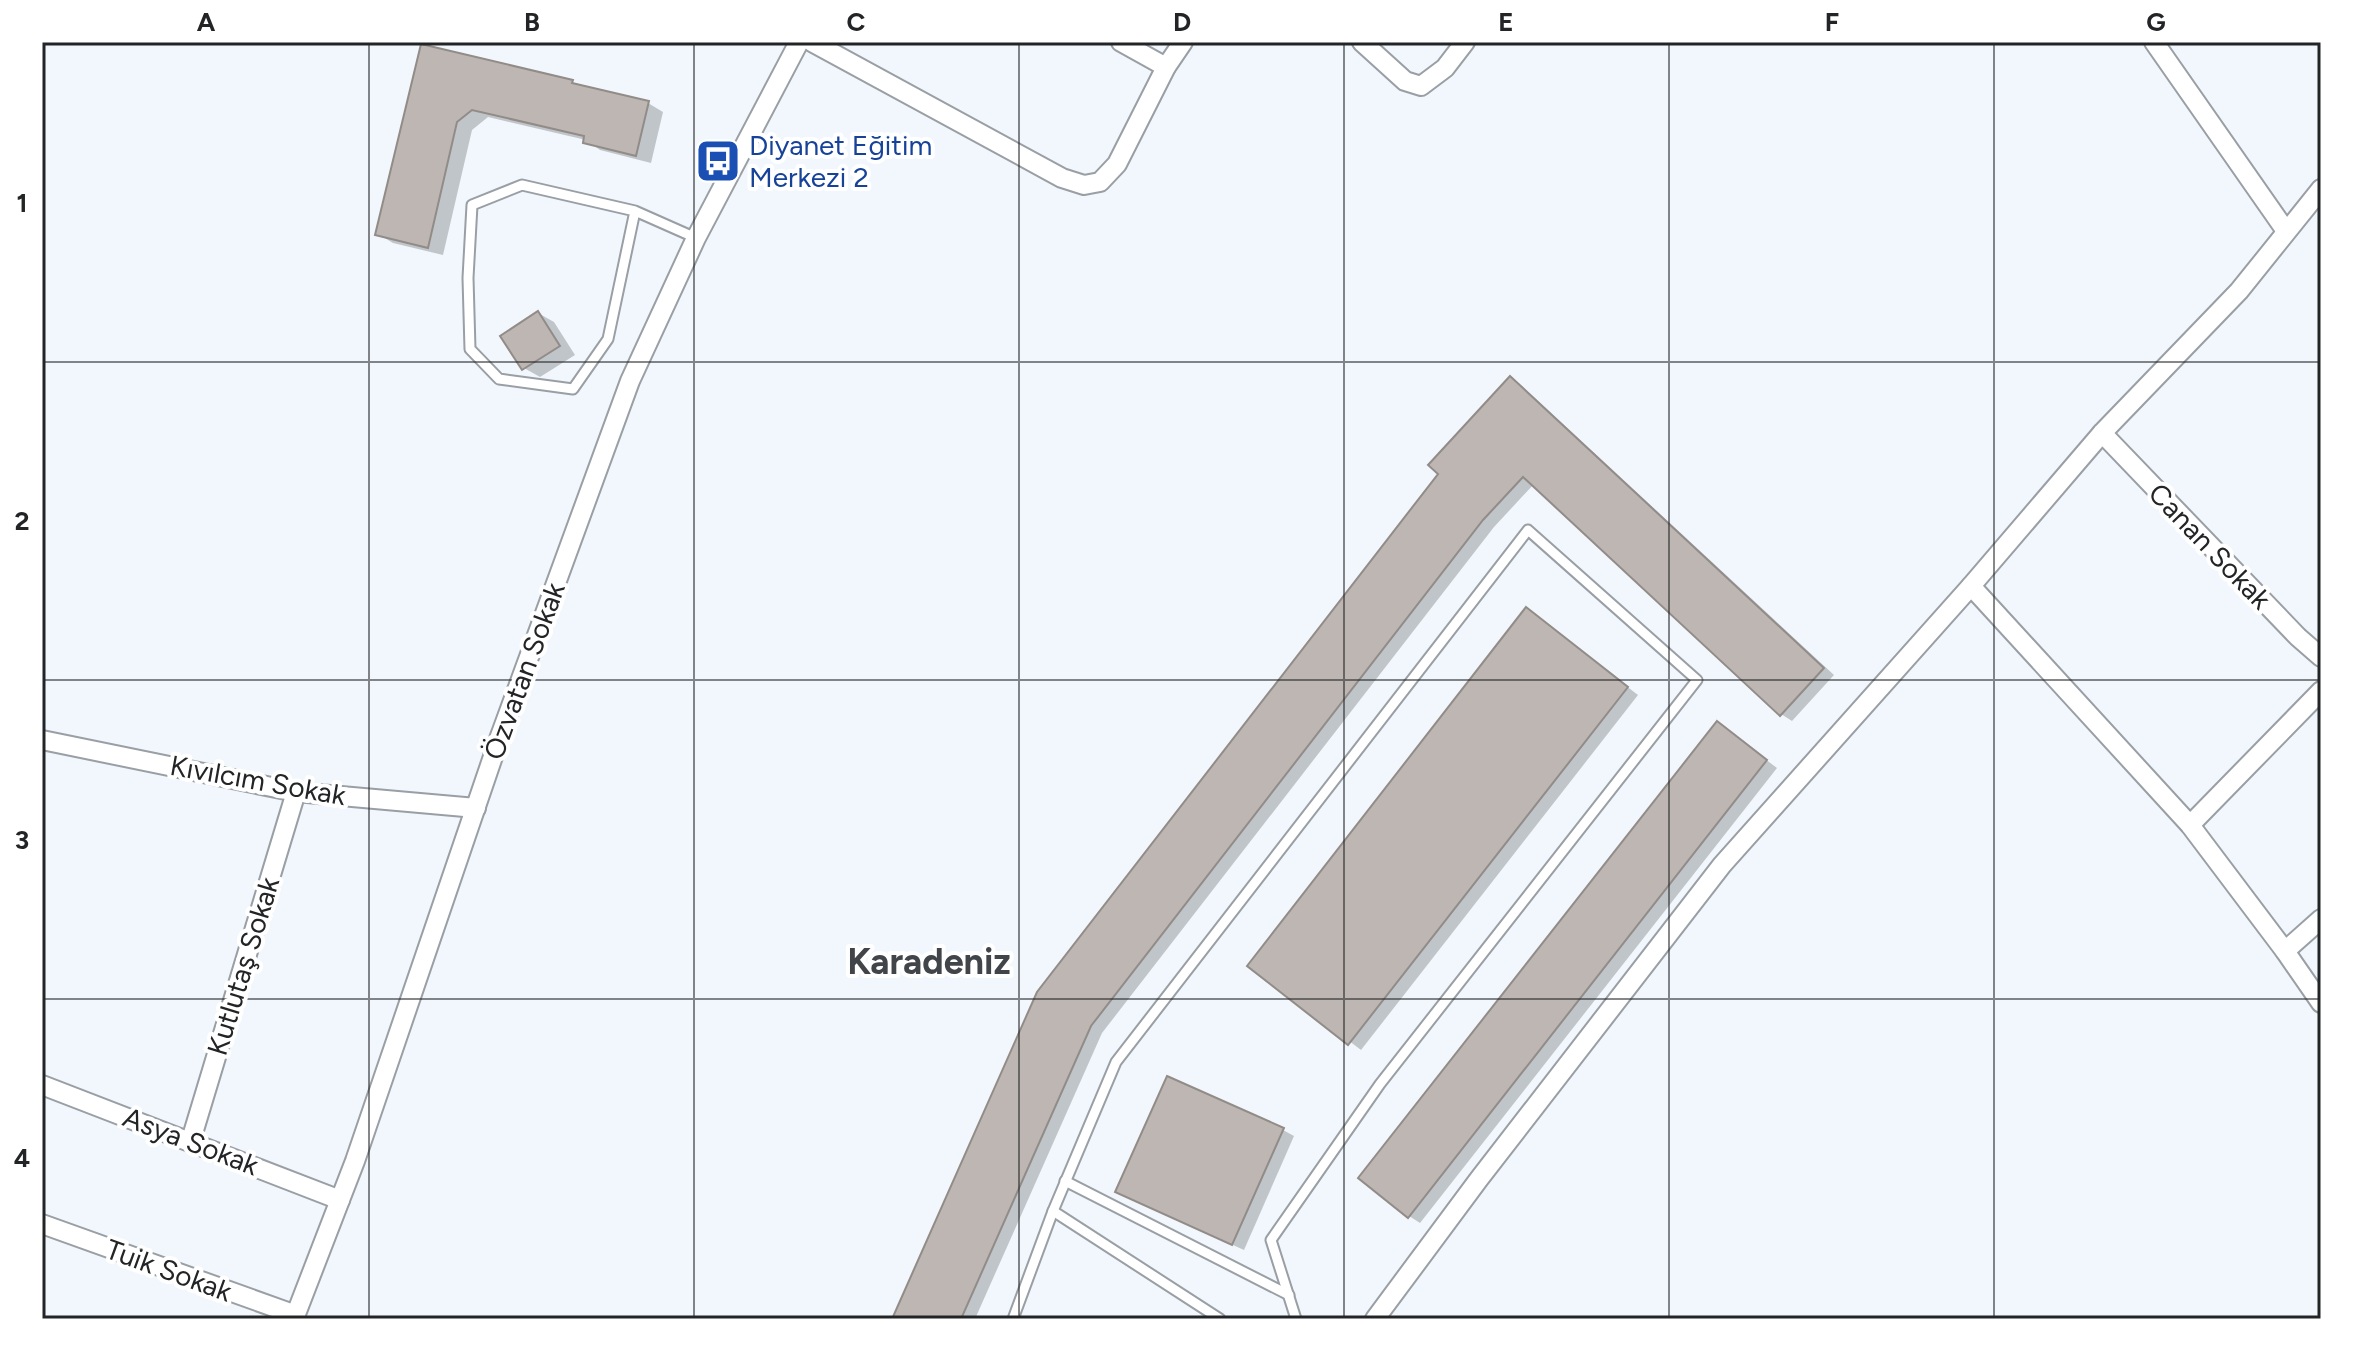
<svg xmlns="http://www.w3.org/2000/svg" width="2363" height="1361" font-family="Figtree,sans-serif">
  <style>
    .shadow { fill: #0003 }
    .building { fill: #bdb6b2; stroke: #928c88; stroke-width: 2 }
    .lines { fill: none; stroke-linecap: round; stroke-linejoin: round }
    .service-casing { stroke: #999fa4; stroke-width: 13 }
    .minor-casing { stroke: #999fa4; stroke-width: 22 }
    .service { stroke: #fff; stroke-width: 9 }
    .minor { stroke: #fff; stroke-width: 18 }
    .grid { fill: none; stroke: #222426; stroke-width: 2; stroke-opacity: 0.55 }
    .labels { text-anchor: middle; stroke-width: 8; stroke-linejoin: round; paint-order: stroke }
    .transit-label { font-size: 28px; fill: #164399; stroke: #fff; text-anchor: start }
    .street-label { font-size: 28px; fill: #222426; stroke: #fff }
    .district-label { font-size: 36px; font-weight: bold; fill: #41454a; stroke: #fff }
    .neatline { fill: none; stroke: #222426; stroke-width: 3 }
    .grid-label { font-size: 26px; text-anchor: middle; font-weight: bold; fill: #222426 }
  </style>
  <rect width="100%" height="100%" fill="#f1f7fc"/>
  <g class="shadow">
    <path d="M 422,47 L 572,82 L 580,87 L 648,103 L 663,112 L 651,163 L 600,150 L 586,140 L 488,117 L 472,130 L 443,255 L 393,243 L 378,234 Z"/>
    <path d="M 538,313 L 554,322 L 575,355 L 540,377 L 524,368 Z"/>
    <path d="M 1510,379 L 1522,386 L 1834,675 L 1792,721 L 1781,714 L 1534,484 L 1494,527 L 1102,1033 L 975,1319 L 894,1319 L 1441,473 Z"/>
    <path d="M 1527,610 L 1638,695 L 1361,1050 L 1250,965 Z"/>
    <path d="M 1717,723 L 1777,768 L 1420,1223 L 1409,1216 Z"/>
    <path d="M 1283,1130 L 1294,1136 L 1244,1250 L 1129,1198 Z"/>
  </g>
  <g class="building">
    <path d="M 421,44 L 573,80 L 572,83 L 649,101 L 636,156 L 583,143 L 584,136 L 472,110 L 457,122 L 428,248 L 375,235 Z"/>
    <path d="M 538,311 L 560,346 L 522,370 L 500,336 Z"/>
    <path d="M 1510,376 L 1824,668 L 1780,716 L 1523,477 L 1483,520 L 1091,1026 L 961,1319 L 892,1319 L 1037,992 L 1438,474 L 1428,465 Z"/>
    <path d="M 1526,607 L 1628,687 L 1348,1045 L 1247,966 Z"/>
    <path d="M 1717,721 L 1767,760 L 1408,1218 L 1358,1178 Z"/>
    <path d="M 1167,1076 L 1284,1128 L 1232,1245 L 1115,1192 Z"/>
  </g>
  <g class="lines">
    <g class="service-casing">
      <g id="service">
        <path d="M 635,211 L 608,339 L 573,389 L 499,379 L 470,349 L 468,278 L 472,205 L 522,185 L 635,211 L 696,238"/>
        <path d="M 1065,1181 L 1289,1295"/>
        <path d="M 1053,1211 L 1220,1319"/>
        <path d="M 1013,1319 L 1053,1211 L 1116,1062 L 1528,530 L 1697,680 L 1380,1084 L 1271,1240 L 1296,1319"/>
      </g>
    </g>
    <g class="minor-casing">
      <g id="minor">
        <path d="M 812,42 L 1062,178 L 1084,185 L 1100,182 L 1117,164 L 1166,67 L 1183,42"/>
        <path d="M 1121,42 L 1166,67"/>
        <path d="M 1362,42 L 1405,81 L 1421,86 L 1445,68 L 1465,42"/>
        <path d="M 2154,42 L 2286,231"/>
        <path d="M 2102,433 L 2298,637 L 2321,657"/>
        <path d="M 1971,586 L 2190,825 L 2285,951 L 2321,1003"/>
        <path d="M 42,740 L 296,792 L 476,808"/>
        <path d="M 2190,825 L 2321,691"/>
        <path d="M 2285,951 L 2321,919"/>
        <path d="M 42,1085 L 340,1200"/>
        <path d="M 191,1140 L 296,792"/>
        <path d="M 42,1224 L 296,1315"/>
        <path d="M 294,1319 L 355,1161 L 499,739 L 630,381 L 696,238 L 799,42"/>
        <path d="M 1375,1319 L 1479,1179 L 1722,865 L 1971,586 L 2102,433 L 2239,291 L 2321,189"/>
      </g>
    </g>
    <use href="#service" class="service"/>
    <use href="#minor" class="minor"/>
  </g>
  <path class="grid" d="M 369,42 L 369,1319M 694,42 L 694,1319M 1019,42 L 1019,1319M 1344,42 L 1344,1319M 1669,42 L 1669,1319M 1994,42 L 1994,1319M 42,362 L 2321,362M 42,680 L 2321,680M 42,999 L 2321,999"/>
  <defs>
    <g id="bus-square" transform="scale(2.3)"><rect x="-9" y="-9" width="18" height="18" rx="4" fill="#1a4fb4" stroke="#fff"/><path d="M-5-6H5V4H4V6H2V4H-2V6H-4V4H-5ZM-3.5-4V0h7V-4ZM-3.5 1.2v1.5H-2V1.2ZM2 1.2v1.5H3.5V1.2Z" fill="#fff"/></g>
  </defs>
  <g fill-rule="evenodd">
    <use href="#bus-square" x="718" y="161"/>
  </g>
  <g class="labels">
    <g class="transit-label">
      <text x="749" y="155">Diyanet Eğitim<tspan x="749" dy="32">Merkezi 2</tspan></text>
    </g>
    <g class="street-label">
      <text transform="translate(2210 546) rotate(46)" y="10">Canan Sokak</text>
      <text transform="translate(524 671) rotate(-70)" y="10">Özvatan Sokak</text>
      <text transform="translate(258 780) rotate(10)" y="10">Kıvılcım Sokak</text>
      <text transform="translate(243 966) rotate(-73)" y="10">Kutlutaş Sokak</text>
      <text transform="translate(191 1141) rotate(21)" y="10">Asya Sokak</text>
      <text transform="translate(169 1270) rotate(20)" y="10">Tuik Sokak</text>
    </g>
    <g class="district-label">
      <text x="929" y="974">Karadeniz</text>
    </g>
  </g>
  <rect width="2363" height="1361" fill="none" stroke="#ffffff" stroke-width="88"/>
  <rect x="44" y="44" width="2275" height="1273" class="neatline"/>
  <g class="grid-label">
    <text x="206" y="31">A</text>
    <text x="532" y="31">B</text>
    <text x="856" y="31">C</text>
    <text x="1182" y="31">D</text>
    <text x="1506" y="31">E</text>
    <text x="1832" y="31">F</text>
    <text x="2156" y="31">G</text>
    <text x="22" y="212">1</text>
    <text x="22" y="530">2</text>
    <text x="22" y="849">3</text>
    <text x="22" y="1167">4</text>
  </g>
</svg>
